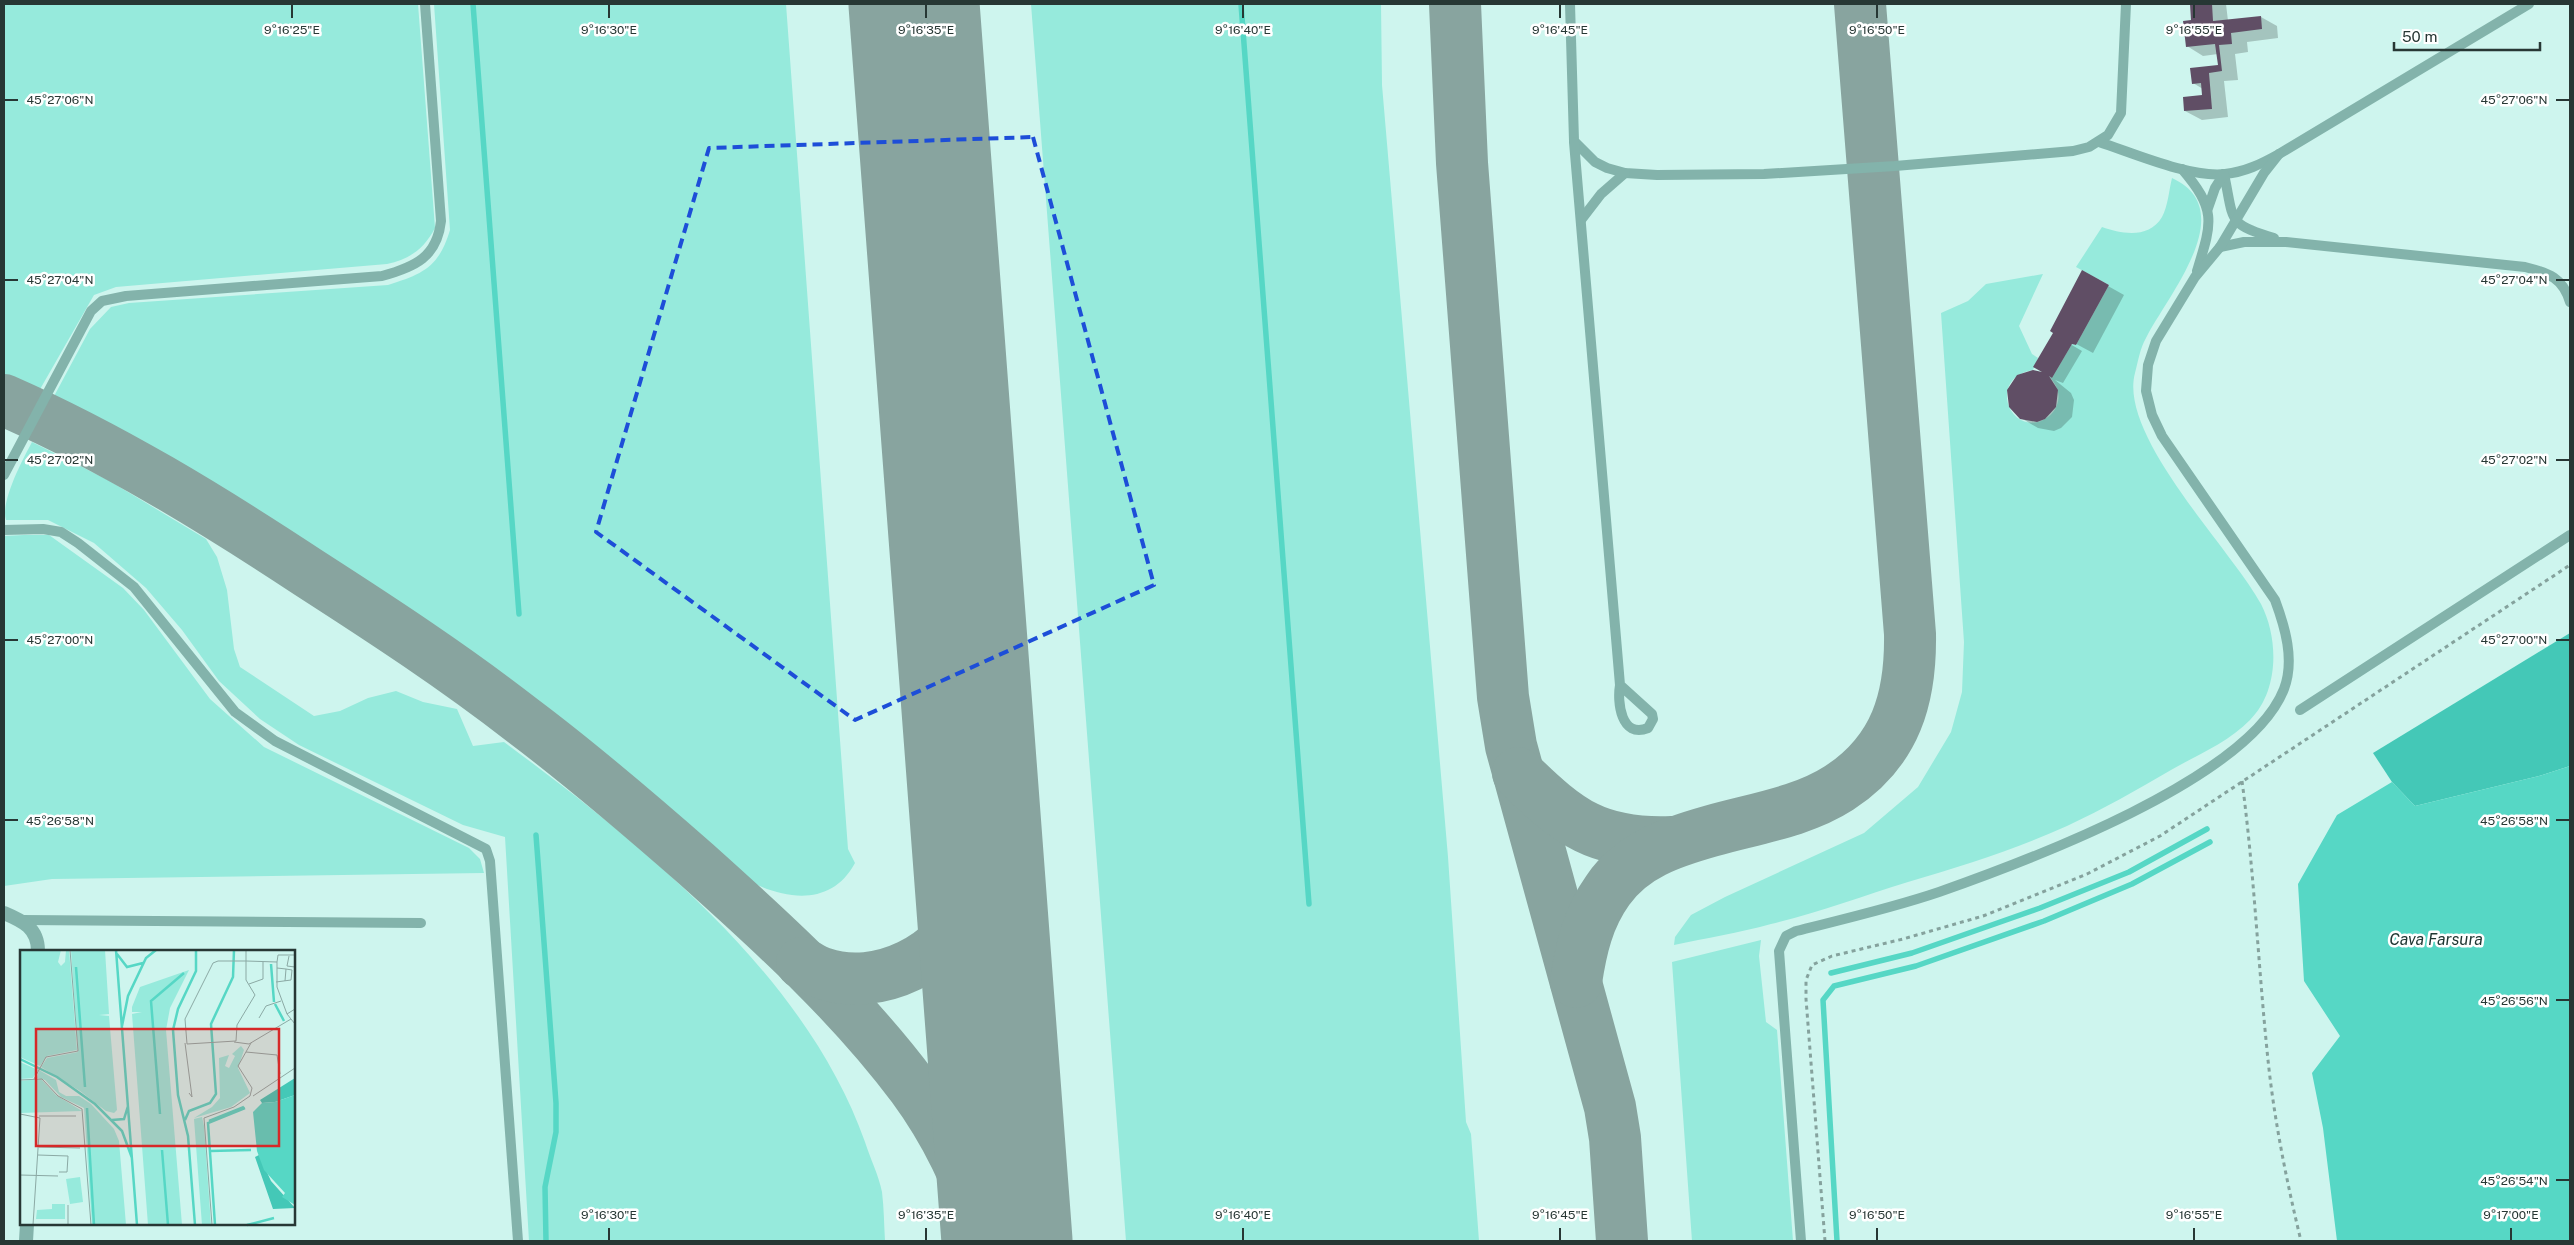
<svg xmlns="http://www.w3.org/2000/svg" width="2574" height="1245" font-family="'Public Sans',sans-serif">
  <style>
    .green { fill: #96eadc }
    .forest { fill: #44c8b7 }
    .water { fill: #56d7c5 }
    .shadow { fill: #0003 }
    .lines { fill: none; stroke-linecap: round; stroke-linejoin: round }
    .stream { stroke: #56d7c5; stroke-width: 5.5 }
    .taxiway { stroke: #88a49f; stroke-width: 52 }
    .runway { stroke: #88a49f; stroke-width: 131 }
    .building { fill: #604e65 }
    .path { stroke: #85a29d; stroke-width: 3; stroke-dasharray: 4 4; stroke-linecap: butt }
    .service { stroke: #83b3ab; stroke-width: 10 }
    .minor { stroke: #83b3ab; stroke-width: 14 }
    .marked { fill: none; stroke: #1d4ed8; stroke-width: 4; stroke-dasharray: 10 6; stroke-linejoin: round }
    .ticks { fill: none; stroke: #273734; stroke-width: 2 }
    .labels { text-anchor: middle; stroke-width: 5; stroke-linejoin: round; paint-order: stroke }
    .water-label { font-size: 16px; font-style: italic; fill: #203733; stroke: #fff }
    .inset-river { fill: none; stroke: #56d7c5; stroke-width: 2.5 }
    .inset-road { fill: none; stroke: #8ba9a4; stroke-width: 1 }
    .view { fill: #d62828; fill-opacity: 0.15; stroke: #d62828; stroke-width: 2.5 }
    .inset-edge { fill: none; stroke: #273734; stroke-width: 2.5 }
    .ticks-label { font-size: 12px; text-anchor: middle; fill: #273734; stroke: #fff; stroke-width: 5; stroke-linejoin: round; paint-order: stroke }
  </style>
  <rect width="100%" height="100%" fill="#cef5ee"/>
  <g class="green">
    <path d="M 4,4 L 418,4 L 435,228 C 424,249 410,259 387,264 L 116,287 L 94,295 L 39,391 L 4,378 Z"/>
    <path d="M 434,4 L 786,4 L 848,849 L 855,863 C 829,911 777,898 738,875 C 649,801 562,723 468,655 C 335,559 195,478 52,400 L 90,329 L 111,307 L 129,303 L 388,285 C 423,274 439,267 450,230 Z"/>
    <path d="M 1031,4 L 1381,4 L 1382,85 L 1448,857 L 1466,1122 L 1471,1134 L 1479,1241 L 1126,1241 Z"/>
    <path d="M 2172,178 C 2242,210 2167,296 2146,338 C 2140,348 2138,362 2135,373 C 2118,436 2231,549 2261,604 C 2279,639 2279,691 2250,720 C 2229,742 2197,755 2171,770 C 2137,790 2103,809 2067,826 C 2016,849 1962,866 1908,882 C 1863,896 1817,913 1771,924 C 1739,933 1706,938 1674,945 L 1675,937 L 1691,915 L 1725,897 L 1864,833 L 1918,787 L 1951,732 L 1962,692 L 1964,642 L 1941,313 L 1968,301 L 1986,284 L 2043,274 L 2019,326 L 2032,354 L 2038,358 L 2033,370 C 1989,377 2007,433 2041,421 C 2048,418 2054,413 2057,405 C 2061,394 2057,385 2049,376 L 2052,378 L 2072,344 L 2076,345 L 2109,285 L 2076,267 L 2102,227 C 2122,234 2149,239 2162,217 C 2168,206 2169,190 2172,178 Z"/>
    <path d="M 32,442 L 108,480 L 206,539 L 217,557 L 227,590 L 234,649 L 240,667 L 314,716 L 340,711 L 368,698 L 396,691 L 423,702 L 457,709 L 473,746 L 504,742 C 642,844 806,975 865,1142 C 870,1158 879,1176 882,1192 C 884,1208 884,1225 885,1241 L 529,1241 L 505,837 L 463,825 L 299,745 L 260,719 L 219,681 L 182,630 L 146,588 L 94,543 L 48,520 L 6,520 C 0,502 23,459 32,442 Z"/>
    <path d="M 24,535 L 49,535 L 123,588 L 144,610 L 210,699 L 264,747 L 469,848 L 480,859 L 484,873 L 52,879 L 4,886 L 4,536 Z"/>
    <path d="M 1761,940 L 1759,956 L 1766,1022 L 1777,1030 L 1793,1241 L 1692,1241 L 1672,962 Z"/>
  </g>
  <path class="forest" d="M 2570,633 L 2570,766 L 2539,776 L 2415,806 L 2392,782 L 2373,753 Z"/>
  <path class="water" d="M 2570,766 L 2570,1241 L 2337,1241 L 2323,1128 L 2312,1073 L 2340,1036 L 2304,981 L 2298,884 L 2337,815 L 2392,782 L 2415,806 L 2539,776 Z"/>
  <g class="shadow">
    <path d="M 2191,4 L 2226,4 L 2228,21 L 2261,17 L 2277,26 L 2278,38 L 2247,42 L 2248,52 L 2235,54 L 2238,80 L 2224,81 L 2228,117 L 2202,120 L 2185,111 L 2204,96 L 2203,89 L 2193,83 L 2219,66 L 2218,54 L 2203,56 L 2187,46 L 2193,21 Z"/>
    <path d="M 2108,286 L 2124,295 L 2093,353 L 2067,339 Z"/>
    <path d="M 2053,334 L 2082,351 L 2063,383 L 2055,380 L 2071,393 L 2074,400 L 2072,417 L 2061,428 L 2054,431 L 2038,428 L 2021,418 L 2047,374 Z"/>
  </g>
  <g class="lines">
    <g class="stream">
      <path d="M 473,4 L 519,614"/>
      <path d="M 1241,4 L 1309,904"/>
      <path d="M 536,835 L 556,1103 L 556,1132 L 545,1187 L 546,1241"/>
      <path d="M 1831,973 L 1912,953 L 2040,908 L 2129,872 L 2207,829"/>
      <path d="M 1837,1241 L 1823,1000 L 1834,986 L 1916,966 L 2044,921 L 2132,884 L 2210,842"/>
    </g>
    <g class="taxiway">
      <path d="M 1455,4 L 1462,163 L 1503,697 L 1511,746 L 1610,1107 L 1615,1138 L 1622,1241"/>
      <path d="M 4,400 C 111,447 212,509 309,573 C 382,620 454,667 522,720 C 582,765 639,814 696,864 C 773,933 851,1004 913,1087 C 947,1133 972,1187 988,1241"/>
      <path d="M 1518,773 C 1569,823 1598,845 1672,842"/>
      <path d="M 802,963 C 808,966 815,971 822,973 C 878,993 949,957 970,903 C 980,877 976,846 975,820"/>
      <path d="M 1576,982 C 1581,948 1588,918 1608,890 C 1632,855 1672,842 1711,831 C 1753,819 1802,812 1839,788 C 1896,751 1911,698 1910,634 L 1860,4"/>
    </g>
    <path class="runway" d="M 914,4 L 1007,1241"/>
  </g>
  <g class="building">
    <path d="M 2190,4 L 2212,4 L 2213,21 L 2261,16 L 2262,29 L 2231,33 L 2232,44 L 2219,45 L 2222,71 L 2209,73 L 2212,109 L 2184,111 L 2183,97 L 2202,95 L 2201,83 L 2192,84 L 2190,68 L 2218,65 L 2215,44 L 2186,47 L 2183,21 L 2191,20 Z"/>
    <path d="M 2082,270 L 2109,285 L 2076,345 L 2072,344 L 2052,378 L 2049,376 L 2058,390 L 2056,407 L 2045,419 L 2037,422 L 2020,419 L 2009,407 L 2007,390 L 2017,375 L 2033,370 L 2042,372 L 2033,367 L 2053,333 L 2050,331 Z"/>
  </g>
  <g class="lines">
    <g class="path">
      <path d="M 2242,781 C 2254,871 2258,961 2267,1050 C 2273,1114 2286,1179 2301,1241"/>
      <path d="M 1825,1241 L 1806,999 L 1806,980 L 1812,965 L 1832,956 L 1903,939 L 1983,916 L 2087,874 L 2160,836 L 2570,565"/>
    </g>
    <g class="service">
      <path d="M 1570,4 L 1574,141 L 1595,162 L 1607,168 L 1625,173 L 1657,175 L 1764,174 L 1895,166 L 2073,151 L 2089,147 L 2108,135 L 2121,113 L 2126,4"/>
      <path d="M 1574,142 L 1620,685 C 1617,702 1621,739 1648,728 L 1653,719 L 1652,714 L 1620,685"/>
      <path d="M 2099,142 C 2133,153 2190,178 2225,174 C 2245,172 2261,164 2279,154 L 2529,4"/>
      <path d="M 2182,169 C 2217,210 2212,222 2197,271"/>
      <path d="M 2224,174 C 2234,220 2226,224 2274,238"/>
      <path d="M 2208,208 L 2215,188 L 2224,174"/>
      <path d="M 1581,220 L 1601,194 L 1625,173"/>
      <path d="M 2220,247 L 2244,242 L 2286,242 L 2525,267 C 2549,273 2563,278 2570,302"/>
      <path d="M 4,475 L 91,311 L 102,301 L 126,296 L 382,276 C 415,267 437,257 441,221 L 425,4"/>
      <path d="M 4,530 L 43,529 L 61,532 L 78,543 L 134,587 L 235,712 L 275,741 L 486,849 L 490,861 L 518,1241"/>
      <path d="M 2300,710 L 2570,535"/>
      <path d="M 22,920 L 421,923"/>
      <path d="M 1801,1241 L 1779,951 L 1786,936 L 1796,931 C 1844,919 1892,908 1939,892 C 2027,861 2249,779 2284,689 C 2295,660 2285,627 2275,600 L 2162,436 L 2152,415 L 2146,391 L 2148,365 L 2156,341 L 2195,277 L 2220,247 L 2264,173 L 2279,154"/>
    </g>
    <g class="minor">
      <path d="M 4,913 C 23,921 38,928 38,951"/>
      <path d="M 26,1241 L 27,1224"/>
    </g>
  </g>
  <path class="marked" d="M 1033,137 L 1154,585 L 855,720 L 596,532 L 709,148 Z"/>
  <path class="ticks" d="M 292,5 L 292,18M 609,5 L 609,18M 926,5 L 926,18M 1243,5 L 1243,18M 1560,5 L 1560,18M 1877,5 L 1877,18M 2194,5 L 2194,18M 5,100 L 18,100M 2556,100 L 2569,100M 5,280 L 18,280M 2556,280 L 2569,280M 5,460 L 18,460M 2556,460 L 2569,460M 5,640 L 18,640M 2556,640 L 2569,640M 5,820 L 18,820M 2556,820 L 2569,820M 2556,1000 L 2569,1000M 2556,1180 L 2569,1180M 609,1228 L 609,1240M 926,1228 L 926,1240M 1243,1228 L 1243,1240M 1560,1228 L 1560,1240M 1877,1228 L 1877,1240M 2194,1228 L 2194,1240M 2511,1228 L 2511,1240"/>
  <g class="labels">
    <g class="water-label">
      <text x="2436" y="945">Cava Farsura</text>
    </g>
  </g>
  <g transform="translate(20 950)">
    <rect width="275" height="275" fill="#cef5ee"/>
    <path d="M 0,0 L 41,0 L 38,12 L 41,16 L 45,12 L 46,0 L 49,0 L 57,100 L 27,106 L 20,116 L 0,107 ZM 51,0 L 85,0 L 89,64 L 79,65 L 89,66 L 97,160 L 94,163 L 86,161 L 60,141 L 21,117 L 27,108 L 58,102 ZM 169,20 L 150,58 L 146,80 L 162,275 L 128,275 L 112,64 L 122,62 L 112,62 L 112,57 L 120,37 ZM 221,96 L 224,100 L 218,118 L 230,143 L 211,157 L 174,168 L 192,157 L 200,148 L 199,108 L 209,105 L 205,116 L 209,118 L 215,106 L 212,104 ZM 0,112 L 18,120 L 13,128 L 0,129 ZM 19,120 L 36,130 L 39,142 L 46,146 L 59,146 L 71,154 L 94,179 L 99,191 L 106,275 L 72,275 L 64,158 L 41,147 L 25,130 L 17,128 ZM 21,129 L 36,145 L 62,161 L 0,163 L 0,131 ZM 182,167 L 184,176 L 191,275 L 182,275 L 174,169 ZM 60,227 L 63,252 L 50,254 L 46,229 ZM 32,254 L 45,254 L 45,269 L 16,269 L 17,260 L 32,259 Z" fill="#96eadc"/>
    <path d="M 275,128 L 275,145 L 255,152 L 242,153 L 240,150 ZM 239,205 L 251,231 L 275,258 L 253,259 L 235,207 Z" fill="#44c8b7"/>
    <path d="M 275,145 L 275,255 L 262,247 L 265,243 L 244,220 L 237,201 L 233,162 L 242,153 L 255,152 Z" fill="#56d7c5"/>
    <path class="inset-river" d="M 96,0 L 117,275M 97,4 L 107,17 L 123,13M 251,14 L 254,52M 56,17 L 65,137M 255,54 L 264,71M 102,76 L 108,46 L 126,8 L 136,0M 0,109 L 37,127 L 75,154 L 102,181 L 112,208M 67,158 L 74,275M 140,164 L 131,51 L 164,23M 92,170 L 104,169 L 108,156M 165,170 L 169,161 L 190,153 L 196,144 L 191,74 L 213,27 L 214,0M 189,171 L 224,157M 142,200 L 148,275M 190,201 L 231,200M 175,275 L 168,186 L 158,145 L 153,80 L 158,59 L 176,21 L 176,0M 195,275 L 188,173 L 225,158M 227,275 L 254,268"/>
    <path class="inset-road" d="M 226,0 L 226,30 L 235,45 L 217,75 L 216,91 L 167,94 L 165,69 L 193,13 L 198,11 L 226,11 L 257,12M 269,6 L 267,16 L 275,17M 257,18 L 266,19 L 265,31M 256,32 L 271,30 L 272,20 L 266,19M 229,34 L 243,29 L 243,12M 275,59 L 267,64 L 275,74M 267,64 L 257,37 L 257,12 L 258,5 L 275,5M 239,68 L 246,56 L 261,51M 214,92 L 229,94 L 271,69M 165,93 L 172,147 L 169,143M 226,102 L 257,105 L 260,124M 14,129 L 26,107 L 58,101 L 50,0M 0,130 L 22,129 L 38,146 L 62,159 L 71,275M 233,146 L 275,118M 0,164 L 20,168 L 13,275M 19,166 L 56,166M 19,197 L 60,198M 18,205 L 48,206 L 47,222 L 39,222M 0,225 L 38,226M 48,275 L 48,255M 192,275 L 184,168 L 214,157 L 230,146 L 232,138 L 218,116 L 231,93"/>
    <path class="view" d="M 16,79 L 259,79 L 259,196 L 16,196 Z"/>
    <rect width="275" height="275" class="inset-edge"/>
  </g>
  <g class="ticks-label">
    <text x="292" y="34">9°16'25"E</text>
    <text x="609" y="34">9°16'30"E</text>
    <text x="926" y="34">9°16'35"E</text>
    <text x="1243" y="34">9°16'40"E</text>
    <text x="1560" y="34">9°16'45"E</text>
    <text x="1877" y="34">9°16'50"E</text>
    <text x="2194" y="34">9°16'55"E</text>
    <text x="60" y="104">45°27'06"N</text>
    <text x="2514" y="104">45°27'06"N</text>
    <text x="60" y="284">45°27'04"N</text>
    <text x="2514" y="284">45°27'04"N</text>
    <text x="60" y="464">45°27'02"N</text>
    <text x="2514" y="464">45°27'02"N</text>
    <text x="60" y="644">45°27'00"N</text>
    <text x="2514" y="644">45°27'00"N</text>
    <text x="60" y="825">45°26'58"N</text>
    <text x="2514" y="825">45°26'58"N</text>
    <text x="2514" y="1005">45°26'56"N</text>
    <text x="2514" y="1185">45°26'54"N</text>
    <text x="609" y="1219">9°16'30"E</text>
    <text x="926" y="1219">9°16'35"E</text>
    <text x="1243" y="1219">9°16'40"E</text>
    <text x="1560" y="1219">9°16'45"E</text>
    <text x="1877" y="1219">9°16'50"E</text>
    <text x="2194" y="1219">9°16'55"E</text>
    <text x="2511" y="1219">9°17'00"E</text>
  </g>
  <rect width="2574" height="1245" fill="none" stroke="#273734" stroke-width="10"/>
  <path d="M2394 42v8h146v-8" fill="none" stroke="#273734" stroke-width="2.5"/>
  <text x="2402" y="42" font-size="15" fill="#273734" stroke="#ffffff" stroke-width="4" paint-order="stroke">50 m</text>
</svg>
